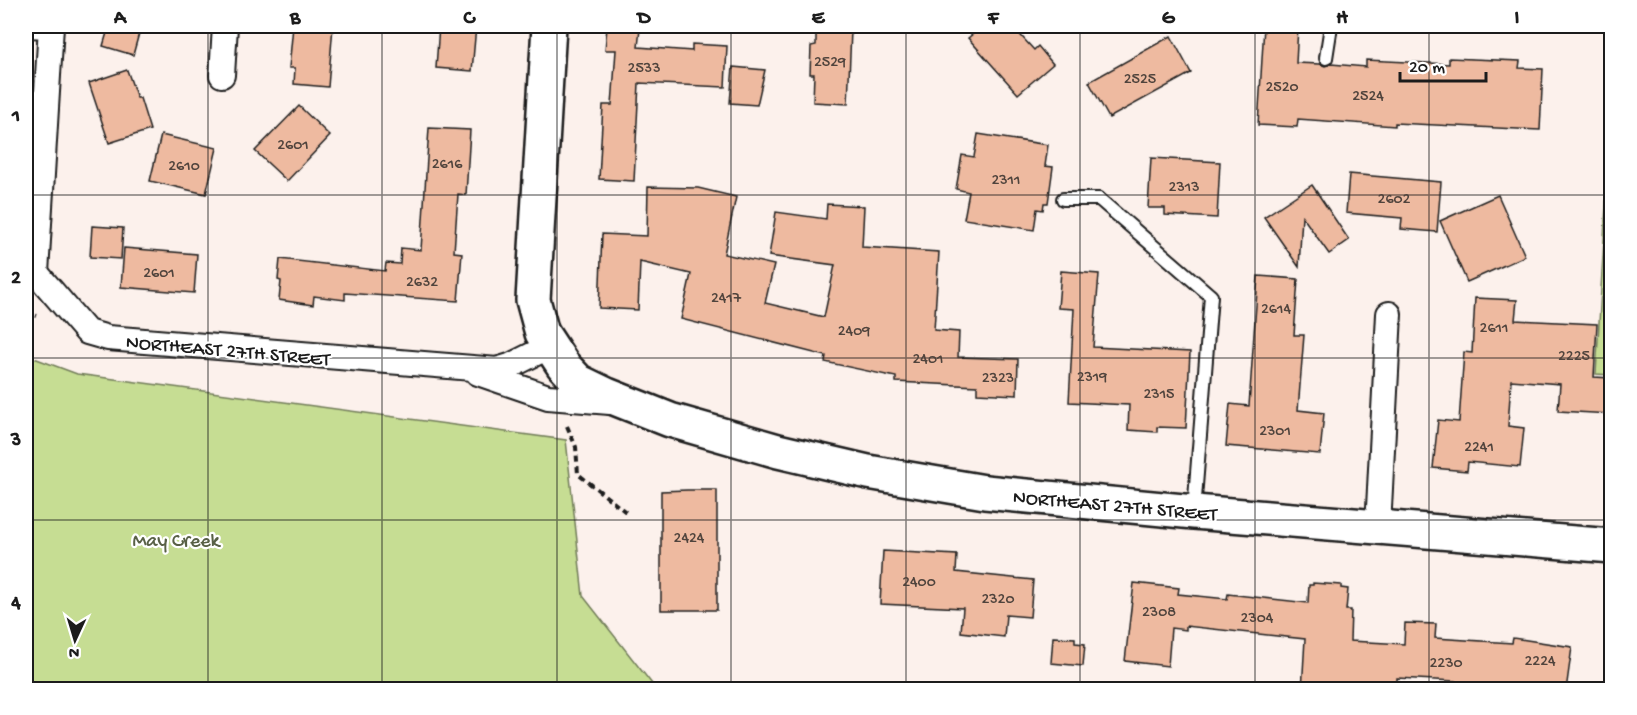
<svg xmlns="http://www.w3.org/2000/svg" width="1637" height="715" font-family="'Gochi Hand',sans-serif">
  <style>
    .green { fill: #c6dd93; stroke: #717c58; stroke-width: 1.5 }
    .building { fill: #eebaa0; stroke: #1c1c1c; stroke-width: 1.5 }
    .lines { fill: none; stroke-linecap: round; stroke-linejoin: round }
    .lane-casing { stroke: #1c1c1c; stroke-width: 16 }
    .street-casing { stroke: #1c1c1c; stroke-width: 28 }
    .secondary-casing { stroke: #1c1c1c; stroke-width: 38 }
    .path { stroke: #1c1c1c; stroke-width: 4; stroke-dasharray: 6 4.5; stroke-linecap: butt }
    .lane { stroke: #fff; stroke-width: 12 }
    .street { stroke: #fff; stroke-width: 24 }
    .secondary { stroke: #fff; stroke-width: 33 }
    .grid { fill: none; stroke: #1c1c1c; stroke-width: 1.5; stroke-opacity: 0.55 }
    .labels { text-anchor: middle; stroke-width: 4.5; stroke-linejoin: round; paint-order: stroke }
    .number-label { font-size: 16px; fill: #50443d }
    .street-label { font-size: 20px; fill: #1c1c1c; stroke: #fff }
    .park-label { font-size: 20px; fill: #586046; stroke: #fff }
    .neatline { fill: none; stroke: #1c1c1c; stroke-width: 2 }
    .grid-label { font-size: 20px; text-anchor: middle; font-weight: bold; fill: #1c1c1c }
  </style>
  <rect width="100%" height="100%" fill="#fcf1ec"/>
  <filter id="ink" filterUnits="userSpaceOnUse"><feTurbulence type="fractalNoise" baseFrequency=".0167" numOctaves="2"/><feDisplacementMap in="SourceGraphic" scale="12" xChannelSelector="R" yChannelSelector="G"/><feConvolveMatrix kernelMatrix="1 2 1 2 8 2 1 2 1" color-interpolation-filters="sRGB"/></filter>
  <g filter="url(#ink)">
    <g class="green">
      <path d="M 1608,170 L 1612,170 L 1611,375 L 1596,374 Z"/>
      <path d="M 26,355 L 77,374 L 566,440 L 583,596 L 656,689 L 26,689 Z"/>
    </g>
    <g class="building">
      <path d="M 109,26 L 141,26 L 133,55 L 103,46 Z"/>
      <path d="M 293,26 L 333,26 L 328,87 L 294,84 L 295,68 L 289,68 Z"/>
      <path d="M 439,26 L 476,26 L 472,71 L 436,68 Z"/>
      <path d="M 983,26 L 1012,26 L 1034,50 L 1038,46 L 1053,64 L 1018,94 L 968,38 Z"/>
      <path d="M 1264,26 L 1298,26 L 1296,63 L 1320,64 L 1325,66 L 1331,64 L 1366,67 L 1366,60 L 1449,64 L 1449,58 L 1520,61 L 1519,68 L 1543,69 L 1540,130 L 1395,123 L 1395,126 L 1298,119 L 1297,127 L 1258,125 Z"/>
      <path d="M 607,27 L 640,29 L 638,47 L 692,51 L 692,44 L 727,46 L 725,87 L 639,83 L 634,181 L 599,179 L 603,105 L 612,105 L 616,50 L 605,50 Z"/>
      <path d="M 816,29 L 851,30 L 848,104 L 813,102 L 814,74 L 810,74 L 811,46 L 816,45 Z"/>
      <path d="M 1171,36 L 1191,73 L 1109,118 L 1089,82 Z"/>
      <path d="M 733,67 L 765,70 L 757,105 L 730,103 Z"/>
      <path d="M 127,70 L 137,98 L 140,98 L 150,130 L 109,143 L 89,83 Z"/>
      <path d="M 299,106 L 330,136 L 287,181 L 255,151 Z"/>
      <path d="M 429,128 L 470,130 L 466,195 L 458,194 L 454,252 L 462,253 L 458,301 L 345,293 L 345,300 L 314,296 L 313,305 L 279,300 L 281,281 L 278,280 L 280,259 L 385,271 L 386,263 L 400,264 L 401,248 L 421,250 Z"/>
      <path d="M 978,134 L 1048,145 L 1045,166 L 1053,167 L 1048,203 L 1044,203 L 1043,210 L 1037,209 L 1034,230 L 964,219 L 969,192 L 956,189 L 962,155 L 974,157 Z"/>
      <path d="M 161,135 L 217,148 L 206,194 L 150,181 Z"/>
      <path d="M 1151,158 L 1220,162 L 1217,218 L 1165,215 L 1165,208 L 1148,208 Z"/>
      <path d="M 1349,174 L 1441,182 L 1437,232 L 1401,229 L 1402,218 L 1346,213 Z"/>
      <path d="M 1312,185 L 1349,240 L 1329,254 L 1302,216 L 1299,267 L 1264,217 Z"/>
      <path d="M 648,187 L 698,188 L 736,197 L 724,254 L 774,265 L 765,303 L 824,317 L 835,265 L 769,256 L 776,212 L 826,219 L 827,204 L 864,206 L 862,247 L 939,252 L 934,330 L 959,332 L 958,357 L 1018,359 L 1017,395 L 977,393 L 977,386 L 896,382 L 896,377 L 825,362 L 826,356 L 681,319 L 691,274 L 640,262 L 638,310 L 599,308 L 602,234 L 647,236 Z"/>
      <path d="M 1498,195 L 1525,256 L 1467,282 L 1440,221 Z"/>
      <path d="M 92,226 L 123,228 L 121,259 L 90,257 Z"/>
      <path d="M 124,248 L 197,254 L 194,293 L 121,287 Z"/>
      <path d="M 1061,271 L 1099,274 L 1093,347 L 1190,352 L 1186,428 L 1157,427 L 1157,432 L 1128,430 L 1129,405 L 1069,402 L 1074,309 L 1058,308 Z"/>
      <path d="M 1258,276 L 1298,279 L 1294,335 L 1304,335 L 1298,410 L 1324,413 L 1320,454 L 1226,446 L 1230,404 L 1249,406 Z"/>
      <path d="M 1475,298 L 1517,300 L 1515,320 L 1597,324 L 1594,377 L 1611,378 L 1611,414 L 1558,411 L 1560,384 L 1511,380 L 1508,426 L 1524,428 L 1520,467 L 1468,462 L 1467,471 L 1433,468 L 1438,420 L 1459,422 L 1464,352 L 1472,353 Z"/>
      <path d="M 687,490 L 717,490 L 717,610 L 661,610 L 661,491 Z"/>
      <path d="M 883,551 L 957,555 L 956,572 L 1033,580 L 1030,617 L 1006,615 L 1004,637 L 961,632 L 963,608 L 880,604 Z"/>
      <path d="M 1134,583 L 1179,588 L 1178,594 L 1227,599 L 1228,594 L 1308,603 L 1309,585 L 1313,585 L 1313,583 L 1341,585 L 1341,588 L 1348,589 L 1346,610 L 1351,610 L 1350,641 L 1404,644 L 1405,623 L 1436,624 L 1435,638 L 1512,643 L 1513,638 L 1572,647 L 1566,690 L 1454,690 L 1455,681 L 1397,678 L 1397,690 L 1302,690 L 1305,639 L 1186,626 L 1186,630 L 1171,628 L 1168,666 L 1125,661 Z"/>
      <path d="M 1053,637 L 1075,638 L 1075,643 L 1085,644 L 1083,666 L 1051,663 Z"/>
    </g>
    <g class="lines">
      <g class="lane-casing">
        <g id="lane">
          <path d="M 26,31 L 50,32"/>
          <path d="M 1326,58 L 1331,26"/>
          <path d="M 1063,199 L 1099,199 L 1211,296 L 1194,511"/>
        </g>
      </g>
      <g class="street-casing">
        <g id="street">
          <path d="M 222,75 L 225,26"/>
          <path d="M 26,261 L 87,332 L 108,338 L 497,370 L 510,366 L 550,346"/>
          <path d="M 36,273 L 51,26"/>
          <path d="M 478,373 L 548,397 L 610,402"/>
          <path d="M 1378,527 L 1389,314"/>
        </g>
      </g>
      <g class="secondary-casing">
        <path id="secondary" d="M 549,26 L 533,300 L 542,333 L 563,365 L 578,381 L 607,395 L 670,420 L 778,451 L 868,472 L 985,492 L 1194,512 L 1612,546"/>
      </g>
      <g class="path">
        <path d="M 26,312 L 37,316"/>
        <path d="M 567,426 L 576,447 L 578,474 L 627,513"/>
        <path d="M 739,684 L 742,690"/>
      </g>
      <use href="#lane" class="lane"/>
      <use href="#street" class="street"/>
      <use href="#secondary" class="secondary"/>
    </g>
  </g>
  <path class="grid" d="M 208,26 L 208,690M 382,26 L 382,690M 557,26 L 557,690M 731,26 L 731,690M 906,26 L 906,690M 1080,26 L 1080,690M 1255,26 L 1255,690M 1429,26 L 1429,690M 26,195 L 1612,195M 26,358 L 1612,358M 26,520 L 1612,520"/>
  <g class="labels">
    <g class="number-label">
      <text x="830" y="66">2529</text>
      <text x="644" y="72">2533</text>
      <text x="1140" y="83">2525</text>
      <text x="1282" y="91">2520</text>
      <text x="1368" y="100">2524</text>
      <text x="293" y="149">2601</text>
      <text x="447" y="168">2616</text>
      <text x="184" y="170">2610</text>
      <text x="1006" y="184">2311</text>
      <text x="1184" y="191">2313</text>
      <text x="1394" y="203">2602</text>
      <text x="159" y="277">2601</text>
      <text x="422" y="286">2632</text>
      <text x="726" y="302">2417</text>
      <text x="1276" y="313">2614</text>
      <text x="1494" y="332">2611</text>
      <text x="854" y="335">2409</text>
      <text x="1574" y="360">2225</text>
      <text x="928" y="363">2401</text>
      <text x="1092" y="381">2319</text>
      <text x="998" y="382">2323</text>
      <text x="1159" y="398">2315</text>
      <text x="1275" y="435">2301</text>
      <text x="1479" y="451">2241</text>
      <text x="689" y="542">2424</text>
      <text x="919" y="586">2400</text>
      <text x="998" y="603">2320</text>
      <text x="1159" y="616">2308</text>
      <text x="1257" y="622">2304</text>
      <text x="1540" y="665">2224</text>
      <text x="1446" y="667">2230</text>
    </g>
    <g class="street-label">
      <text transform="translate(228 349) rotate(5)" y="7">NORTHEAST 27TH STREET</text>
      <text transform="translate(1115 504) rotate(5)" y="7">NORTHEAST 27TH STREET</text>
    </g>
    <g class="park-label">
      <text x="176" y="546">May Creek</text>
    </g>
  </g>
  <rect width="1637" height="715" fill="none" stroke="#fff" stroke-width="66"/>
  <g transform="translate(75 640) rotate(184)" stroke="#ffffff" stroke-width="4.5" paint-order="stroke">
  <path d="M0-4.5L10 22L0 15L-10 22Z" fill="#1c1c1c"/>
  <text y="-9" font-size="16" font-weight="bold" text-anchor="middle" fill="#1c1c1c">N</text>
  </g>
  <path d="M1400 72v9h86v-9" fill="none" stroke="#1c1c1c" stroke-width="3"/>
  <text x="1409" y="72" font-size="18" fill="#1c1c1c" stroke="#ffffff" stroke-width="4.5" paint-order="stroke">20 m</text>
  <rect x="33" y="33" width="1571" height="649" class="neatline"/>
  <g class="grid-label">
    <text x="120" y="23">A</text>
    <text x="295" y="23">B</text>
    <text x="469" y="23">C</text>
    <text x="644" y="23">D</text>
    <text x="818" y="23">E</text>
    <text x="993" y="23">F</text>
    <text x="1168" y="23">G</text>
    <text x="1342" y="23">H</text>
    <text x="1517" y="23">I</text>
    <text x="16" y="121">1</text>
    <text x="16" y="283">2</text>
    <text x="16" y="445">3</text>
    <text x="16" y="608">4</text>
  </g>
</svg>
